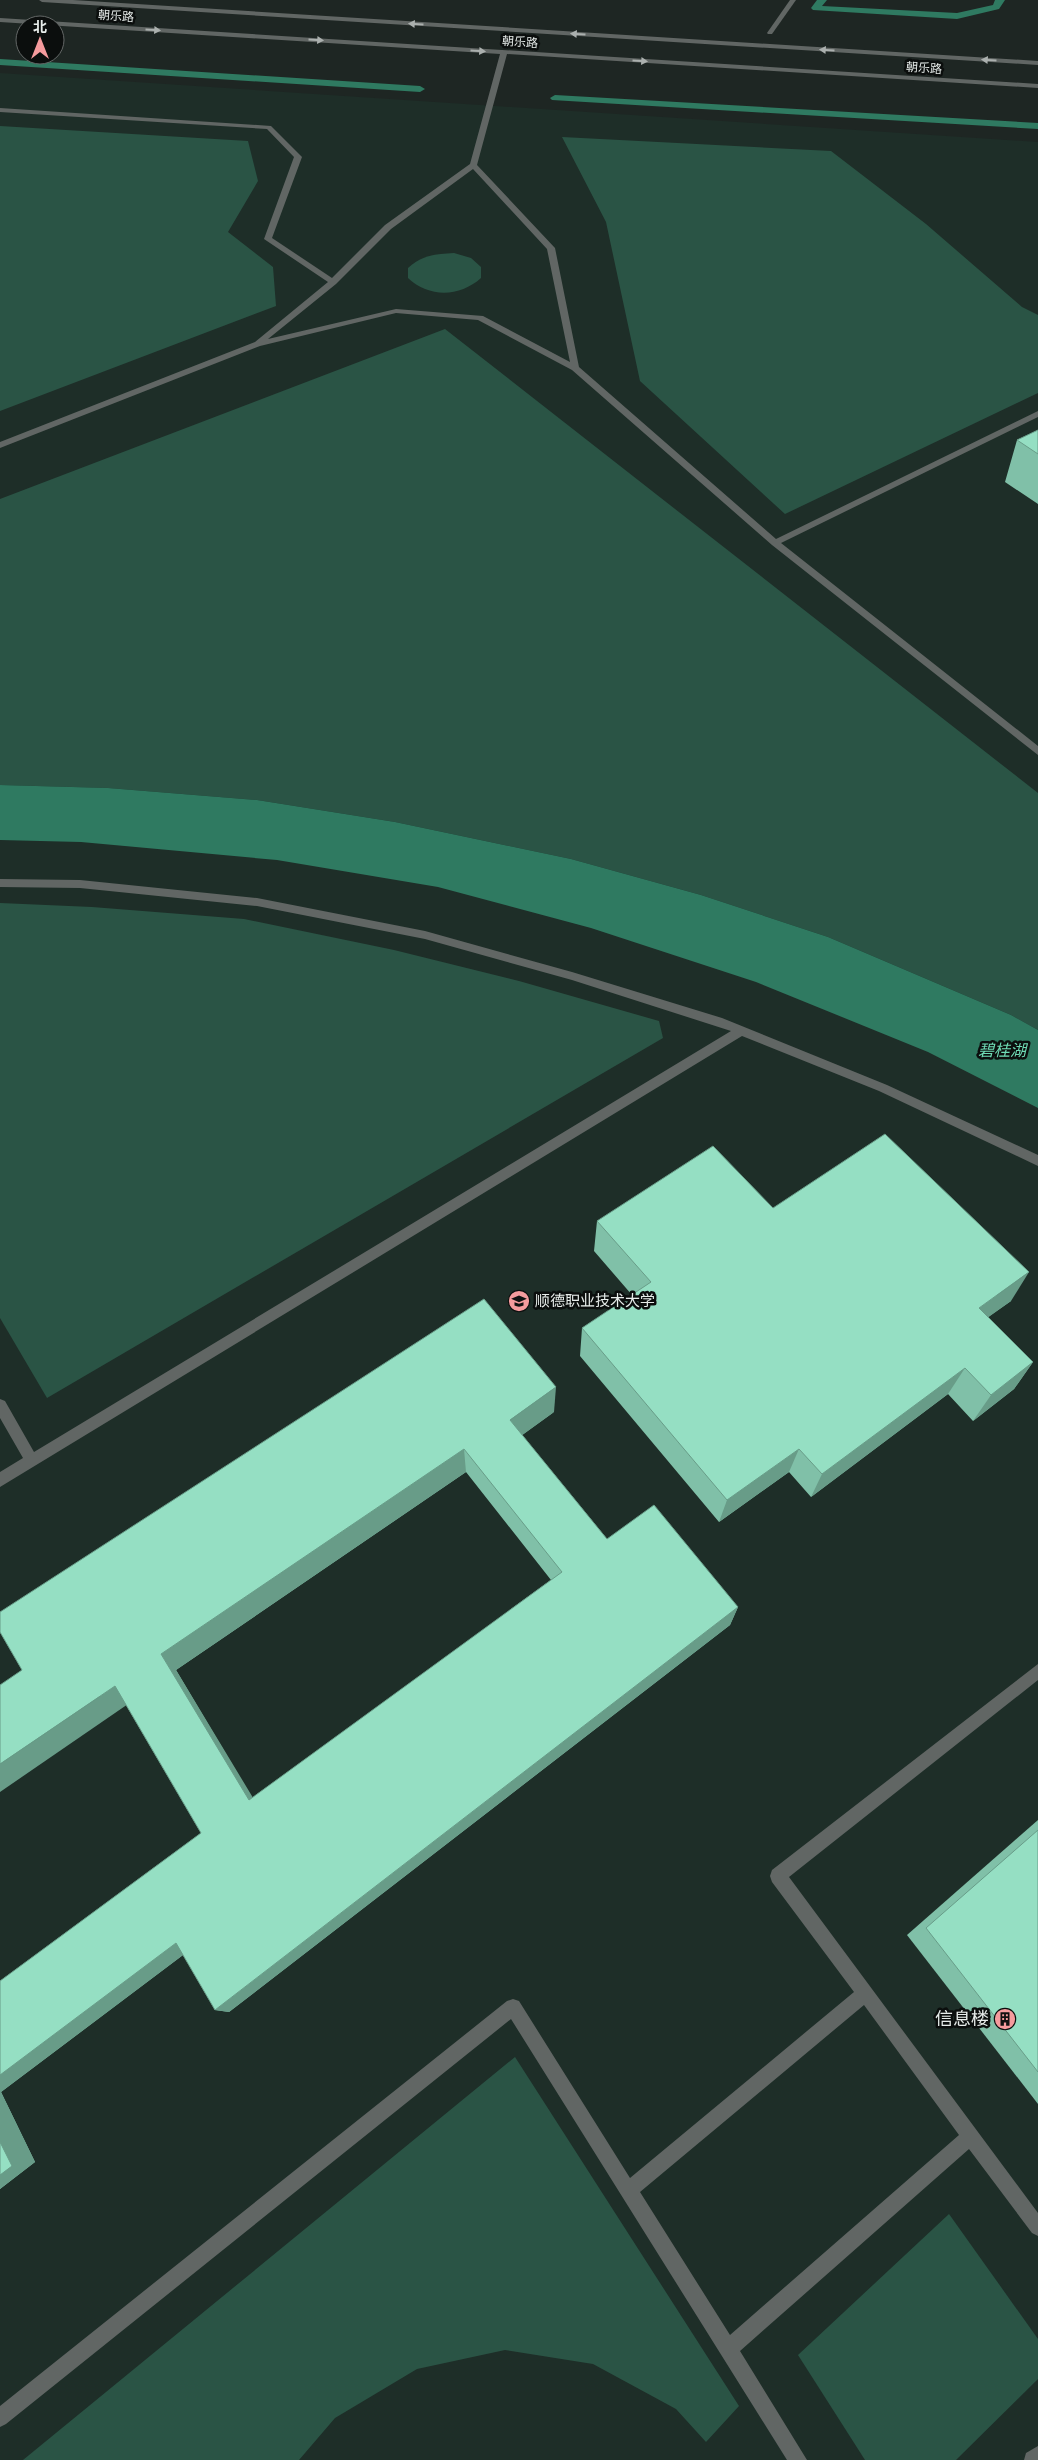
<svg xmlns="http://www.w3.org/2000/svg" width="1038" height="2460" font-family="'Sofia Sans Condensed','Noto Sans SC',sans-serif">
  <style>
    .built { fill: #1e2e28 }
    .green { fill: #2a5445 }
    .water { fill: #2f7a61 }
    .lines { fill: none; stroke-linecap: round; stroke-linejoin: round }
    .stream { fill: #2f7a61; fill-rule: evenodd }
    .minor { fill: #616664; fill-rule: evenodd }
    .wall { fill: #80c0a8; fill-rule: evenodd }
    .shaded-wall { fill: #689c88 }
    .building { fill: #95dfc3; stroke: #689c88; fill-rule: evenodd }
    .oneway { fill: #abb0ae }
    .labels { text-anchor: middle; stroke-width: 5; stroke-linejoin: round; paint-order: stroke }
    .far-street-label { font-size: 12px; fill: #e8edeb; stroke: #0b0e0d }
    .poi-label { font-size: 15px; fill: #e8edeb; stroke: #0b0e0d; text-anchor: start }
    .water-label { font-size: 16px; font-style: italic; fill: #6fdbb5; stroke: #0b0e0d }
    .near-poi-label { font-size: 18px; fill: #e8edeb; stroke: #0b0e0d; text-anchor: end }
  </style>
  <rect width="100%" height="100%" fill="#1e2623"/>
  <path class="built" d="M 0,73 L 1038,142 L 1038,2460 L 0,2460 Z"/>
  <g class="green">
    <path d="M 0,126 L 248,141 L 258,181 L 228,232 L 273,267 L 276,306 L 0,411 Z"/>
    <path d="M 562,137 L 831,151 L 926,224 L 1022,307 L 1038,315 L 1038,393 L 785,514 L 640,381 L 606,222 Z"/>
    <path d="M 454,253 L 471,258 L 481,267 L 481,278 C 460,297 429,298 408,278 L 408,268 C 422,255 435,254 454,253 Z"/>
    <path d="M 445,329 L 1038,793 L 1038,1030 L 1011,1015 L 828,937 L 701,895 L 571,859 L 395,822 L 257,800 L 108,788 L 0,785 L 0,499 Z"/>
    <path d="M 0,903 L 92,907 L 244,919 L 394,950 L 519,981 L 659,1021 L 663,1038 L 47,1398 L 0,1318 Z"/>
    <path d="M 515,2057 L 739,2406 L 706,2442 L 676,2409 L 593,2364 L 505,2350 L 417,2369 L 335,2418 L 299,2460 L 23,2460 Z"/>
    <path d="M 949,2214 L 1038,2339 L 1038,2379 L 956,2460 L 865,2460 L 798,2355 Z"/>
  </g>
  <path class="water" d="M 0,785 L 108,788 L 257,800 L 395,822 L 571,859 L 701,895 L 828,937 L 1011,1015 L 1038,1030 L 1038,1108 L 928,1052 L 756,982 L 591,928 L 438,887 L 277,860 L 81,842 L 0,840 Z"/>
  <g class="lines">
    <g class="stream">
      <path d="M 817,0 L 827,0 L 822,6 L 957,13 L 993,5 L 995,0 L 1005,0 L 999,9 L 957,19 L 813,10 L 811,8 Z"/>
      <path d="M 0,59 L 420,86 L 425,89 L 420,92 L 0,65 Z"/>
      <path d="M 555,95 L 1038,123 L 1038,129 L 552,100 L 550,98 Z"/>
    </g>
    <g class="minor">
      <path d="M 39,0 L 73,0 L 1038,61 L 1038,65 L 42,2 Z"/>
      <path d="M 790,0 L 796,0 L 772,34 L 768,34 L 767,33 Z"/>
      <path d="M 0,18 L 1038,84 L 1038,88 L 507,54 L 477,165 L 555,248 L 579,367 L 776,539 L 1038,411 L 1038,417 L 781,543 L 1038,746 L 1038,755 L 772,545 L 572,370 L 478,320 L 396,313 L 260,346 L 0,448 L 0,442 L 255,342 L 328,282 L 264,239 L 294,157 L 267,129 L 0,112 L 0,108 L 271,126 L 302,157 L 272,238 L 332,278 L 385,225 L 470,164 L 500,54 L 0,22 ZM 473,169 L 547,249 L 570,362 L 483,316 L 396,309 L 268,339 L 336,284 L 391,229 Z"/>
      <path d="M 0,879 L 80,880 L 257,898 L 425,931 L 572,972 L 722,1018 L 887,1085 L 1038,1155 L 1038,1166 L 879,1091 L 742,1036 L 0,1487 L 0,1472 L 23,1458 L 0,1418 L 0,1399 L 5,1401 L 34,1452 L 731,1031 L 572,980 L 425,939 L 257,906 L 80,888 L 0,887 Z"/>
      <path d="M 1038,1664 L 1038,1680 L 789,1877 L 1038,2213 L 1038,2236 L 1032,2233 L 969,2149 L 740,2351 L 807,2460 L 787,2460 L 511,2019 L 6,2424 L 0,2427 L 0,2406 L 507,2001 L 513,1999 L 519,2001 L 630,2178 L 854,1992 L 772,1882 L 770,1876 L 772,1870 ZM 864,2005 L 959,2135 L 730,2335 L 640,2192 Z"/>
      <path d="M 1038,2446 L 1038,2460 L 1024,2460 L 1026,2453 Z"/>
    </g>
  </g>
  <g class="wall">
    <path d="M 1038,429 L 1038,504 L 1005,482 L 1017,440 L 1038,430 Z"/>
    <path d="M 773,1208 L 1011,1301 L 988,1317 L 1033,1362 L 1014,1389 L 973,1421 L 948,1394 L 811,1497 L 789,1472 L 719,1522 L 580,1356 L 582,1328 L 632,1295 L 594,1251 L 597,1221 Z"/>
    <path d="M 554,1412 L 522,1435 L 607,1539 L 738,1607 L 730,1625 L 229,2012 L 215,2010 L 183,1955 L 1,2092 L 35,2162 L 0,2189 L 0,1981 L 201,1833 L 126,1705 L 22,1670 L 0,1632 ZM 466,1472 L 551,1580 L 252,1798 L 176,1670 Z"/>
    <path d="M 1038,1820 L 1038,2104 L 907,1935 Z"/>
  </g>
  <g class="shaded-wall">
    <path d="M 1029,1272 L 1011,1301 L 962,1336 L 979,1308 Z"/>
    <path d="M 1033,1362 L 1014,1389 L 973,1421 L 991,1395 Z"/>
    <path d="M 965,1368 L 948,1394 L 811,1497 L 822,1474 Z"/>
    <path d="M 556,1387 L 554,1412 L 510,1444 L 510,1420 Z"/>
    <path d="M 464,1449 L 466,1472 L 176,1670 L 261,1811 L 249,1800 L 161,1654 Z"/>
    <path d="M 799,1449 L 789,1472 L 719,1522 L 727,1500 Z"/>
    <path d="M 738,1607 L 730,1625 L 229,2012 L 215,2010 Z"/>
    <path d="M 115,1686 L 131,1702 L 0,1792 L 0,1764 Z"/>
    <path d="M 176,1943 L 191,1949 L 1,2092 L 35,2162 L 0,2189 L 0,2075 Z"/>
  </g>
  <g class="building">
    <path d="M 1038,430 L 1038,454 L 1017,440 Z"/>
    <path d="M 885,1134 L 1029,1272 L 979,1308 L 1033,1362 L 991,1395 L 965,1368 L 822,1474 L 799,1449 L 727,1500 L 582,1328 L 651,1282 L 597,1221 L 713,1146 L 773,1208 Z"/>
    <path d="M 484,1299 L 556,1387 L 510,1420 L 607,1539 L 654,1505 L 738,1607 L 215,2010 L 176,1943 L 0,2075 L 0,1981 L 201,1833 L 115,1686 L 0,1764 L 0,1685 L 22,1670 L 0,1632 L 0,1612 ZM 464,1449 L 562,1572 L 249,1800 L 161,1654 Z"/>
    <path d="M 1038,1830 L 1038,2072 L 926,1928 Z"/>
    <path d="M 0,2142 L 12,2166 L 0,2175 Z"/>
  </g>
  <defs><path id="oneway-solid" d="M-6-.8H1V-3.2L6.5 0L1 3.2V.8H-6Z" transform="scale(1.25)"/></defs>
  <g class="oneway">
    <use href="#oneway-solid" transform="translate(416 24) rotate(-176)"/>
    <use href="#oneway-solid" transform="translate(153 30) rotate(4)"/>
    <use href="#oneway-solid" transform="translate(578 34) rotate(-176)"/>
    <use href="#oneway-solid" transform="translate(316 40) rotate(4)"/>
    <use href="#oneway-solid" transform="translate(827 50) rotate(-176)"/>
    <use href="#oneway-solid" transform="translate(478 51) rotate(4)"/>
    <use href="#oneway-solid" transform="translate(989 60) rotate(-176)"/>
    <use href="#oneway-solid" transform="translate(640 61) rotate(4)"/>
  </g>
  <defs>
    <g id="university-disc" transform="scale(1.125)"><circle r="9.5" fill="#f59b9d" stroke="#0b0e0d"/><path d="M0-5L7-2L0 1L-7-2ZM-4 1L0 2.5L4 1V4Q0 6-4 4Z" fill="#111"/></g>
    <g id="building-disc" transform="scale(1.125)"><circle r="9.5" fill="#f59b9d" stroke="#0b0e0d"/><path d="M-4-6H4V6H1V3H-1V6H-4ZM-2.5-4.3h1.7v1.8h-1.7ZM.8-4.3h1.7v1.8H.8ZM-2.5-1h1.7V.8h-1.7ZM.8-1h1.7V.8H.8Z" fill="#111"/></g>
  </defs>
  <g fill-rule="evenodd">
    <use href="#university-disc" x="519" y="1301"/>
    <use href="#building-disc" x="1005" y="2019"/>
  </g>
  <g class="labels">
    <g class="far-street-label">
      <text transform="translate(116 16) rotate(4)" y="4">朝乐路</text>
      <text transform="translate(520 42) rotate(4)" y="4">朝乐路</text>
      <text transform="translate(924 68) rotate(4)" y="4">朝乐路</text>
    </g>
    <g class="poi-label">
      <text x="535" y="1306">顺德职业技术大学</text>
    </g>
    <g class="water-label">
      <text x="1002" y="1056">碧桂湖</text>
    </g>
    <g class="near-poi-label">
      <text x="989" y="2025">信息楼</text>
    </g>
  </g>
  <g transform="translate(40 40)"><circle r="24" fill="#0b0e0d" stroke="#636766"/>
  <path d="M0-4L9 19L0 12L-9 19Z" fill="#f59b9d"/>
  <text y="-8" font-size="14" font-weight="bold" text-anchor="middle" fill="#e8edeb">北</text>
  </g>
</svg>
